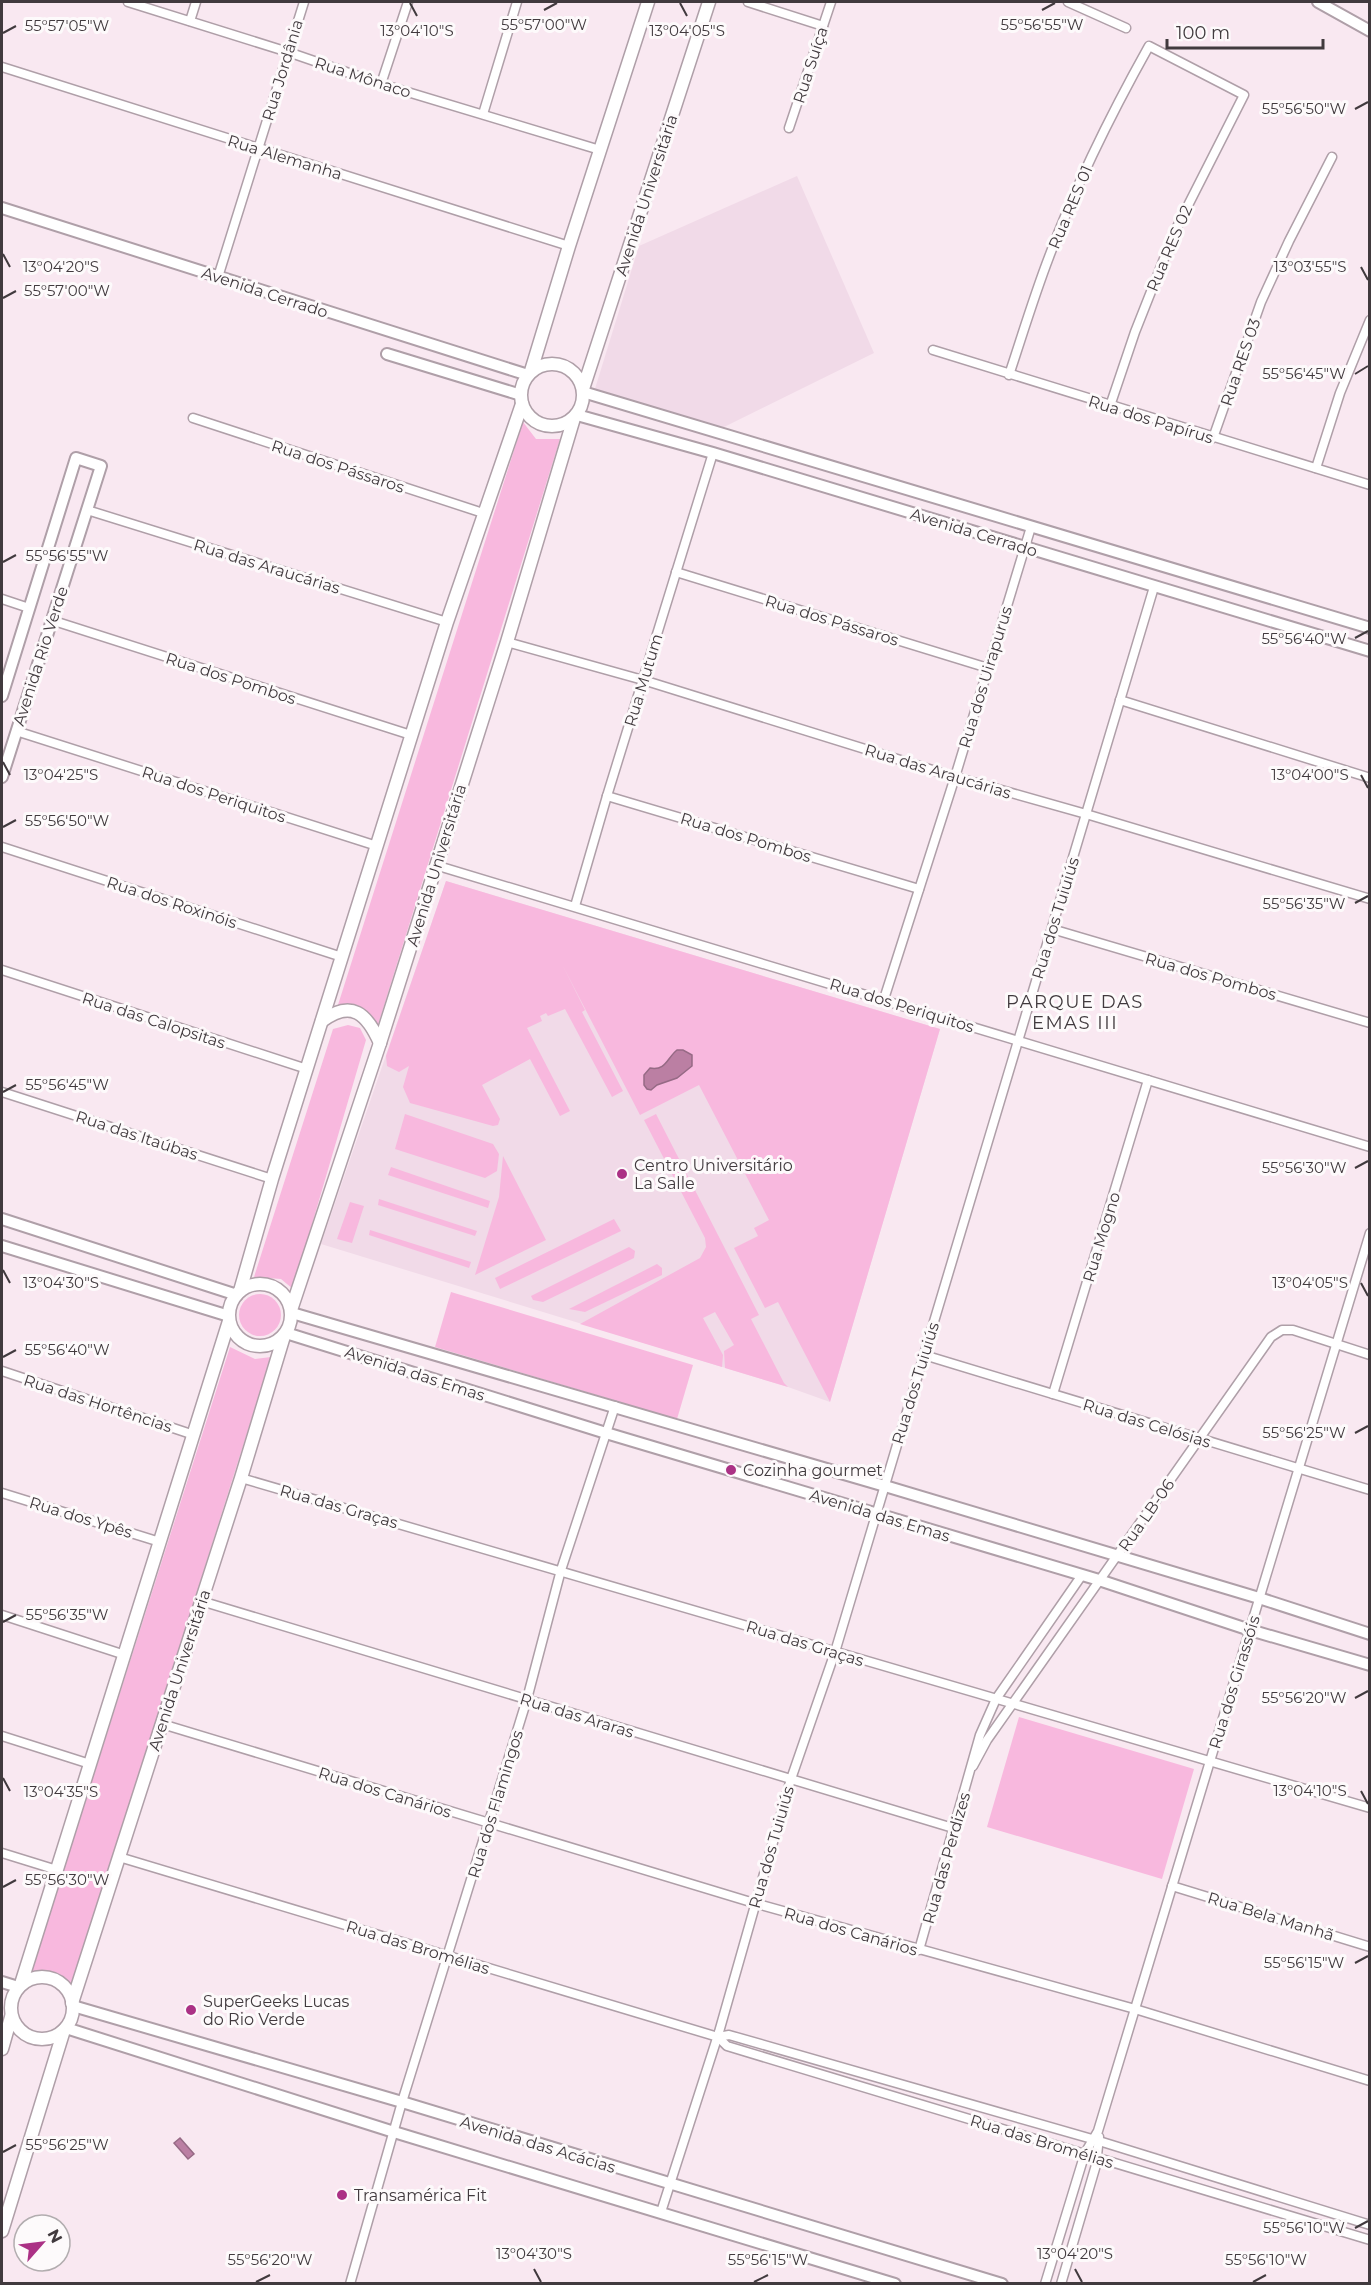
<svg xmlns="http://www.w3.org/2000/svg" width="1371" height="2285" font-family="Montserrat,sans-serif">
  <style>
    .built { fill: #f1dae8 }
    .green { fill: #f8b8de }
    .water { fill: #bb7fa3; stroke: #966a85; stroke-width: 1.5 }
    .lines { fill: none; stroke-linecap: round; stroke-linejoin: round }
    .minor-casing { stroke: #af9fa8; stroke-width: 11 }
    .tertiary-casing { stroke: #af9fa8; stroke-width: 14 }
    .secondary-casing { stroke: #af9fa8; stroke-width: 15 }
    .minor { stroke: #fff; stroke-width: 8 }
    .tertiary { stroke: #fff; stroke-width: 10 }
    .secondary { stroke: #fff; stroke-width: 12 }
    .ticks { fill: none; stroke: #413a3e; stroke-width: 2 }
    .poi-dot { fill: #ab3185; stroke: #fdfafb; stroke-width: 2 }
    .labels { text-anchor: middle; stroke-width: 6; stroke-linejoin: round; paint-order: stroke }
    .street-label { font-size: 16px; fill: #413a3e; stroke: #fdfafb }
    .poi-label { font-size: 16px; fill: #413a3e; stroke: #fdfafb; text-anchor: start }
    .neighbourhood-label { font-size: 18px; letter-spacing: 1.5px; fill: #413a3e; stroke: #fdfafb }
    .ticks-label { font-size: 15px; text-anchor: middle; fill: #413a3e; stroke: #fdfafb; stroke-width: 6; stroke-linejoin: round; paint-order: stroke }
  </style>
  <rect width="100%" height="100%" fill="#f9e8f1"/>
  <g class="built">
    <path d="M 797,176 L 874,353 L 718,430 L 594,392 L 639,246 Z"/>
    <path d="M 446,881 L 940,1029 L 830,1402 L 788,1387 L 321,1244 Z"/>
  </g>
  <g class="green">
    <path d="M 523,422 L 536,439 L 560,439 L 378,1025 C 366,1008 357,1007 337,1008 Z"/>
    <path d="M 446,881 L 940,1029 L 830,1402 L 778,1302 L 765,1308 L 734,1248 L 758,1236 L 754,1228 L 769,1220 L 699,1085 L 640,1115 L 563,966 L 585,1010 L 582,1012 L 623,1091 L 612,1097 L 565,1009 L 548,1016 L 546,1013 L 540,1016 L 542,1021 L 527,1028 L 570,1111 L 560,1116 L 530,1059 L 482,1085 L 500,1119 L 498,1125 L 493,1126 L 410,1103 L 403,1087 L 409,1066 L 399,1072 L 387,1066 L 386,1056 Z"/>
    <path d="M 348,1025 L 360,1028 L 366,1040 L 293,1289 L 281,1279 L 254,1277 L 333,1029 Z"/>
    <path d="M 405,1114 L 493,1144 L 499,1154 L 497,1171 L 485,1178 L 395,1149 Z"/>
    <path d="M 656,1114 L 759,1315 L 751,1319 L 784,1383 L 788,1387 L 725,1368 L 724,1351 L 734,1345 L 715,1312 L 703,1318 L 723,1355 L 722,1367 L 580,1324 L 700,1258 L 706,1247 L 705,1238 L 644,1120 Z"/>
    <path d="M 503,1156 L 546,1240 L 475,1275 L 499,1197 Z"/>
    <path d="M 391,1167 L 490,1201 L 488,1208 L 388,1175 Z"/>
    <path d="M 379,1199 L 477,1231 L 475,1236 L 378,1205 Z"/>
    <path d="M 350,1202 L 364,1206 L 352,1243 L 337,1239 Z"/>
    <path d="M 614,1219 L 621,1231 L 500,1289 L 495,1278 Z"/>
    <path d="M 370,1230 L 471,1262 L 469,1268 L 369,1235 Z"/>
    <path d="M 629,1247 L 635,1251 L 634,1258 L 543,1302 L 533,1300 L 531,1296 Z"/>
    <path d="M 657,1264 L 662,1268 L 662,1275 L 585,1312 L 569,1309 Z"/>
    <path d="M 451,1292 L 693,1365 L 677,1419 L 435,1347 Z"/>
    <circle cx="260" cy="1315" r="21"/>
    <path d="M 230,1347 L 255,1359 L 271,1357 L 73,1985 C 59,1977 47,1969 31,1973 Z"/>
    <path d="M 1019,1717 L 1194,1769 L 1162,1879 L 987,1827 Z"/>
  </g>
  <g class="water">
    <path d="M 677,1050 L 683,1050 L 692,1055 L 692,1066 L 677,1078 L 657,1085 L 651,1090 L 647,1089 L 644,1085 L 644,1075 L 650,1068 C 666,1071 667,1058 677,1050 Z"/>
    <path d="M 180,2138 L 194,2154 L 188,2159 L 174,2143 Z"/>
  </g>
  <g class="lines">
    <g class="minor-casing">
      <g id="minor">
        <path d="M 128,2 L 288,52 L 381,84 L 600,150"/>
        <path d="M 748,2 L 823,26"/>
        <path d="M 1068,2 L 1126,28"/>
        <path d="M 190,21 L 196,2"/>
        <path d="M 2,67 L 569,246"/>
        <path d="M 381,84 L 408,2"/>
        <path d="M 483,114 L 517,2"/>
        <path d="M 789,128 L 831,2"/>
        <path d="M 218,277 L 304,2"/>
        <path d="M 933,350 L 1370,485"/>
        <path d="M 1009,375 C 1022,336 1034,296 1049,257 C 1076,184 1111,114 1149,46 L 1244,95 L 1175,231 L 1135,332 L 1110,406"/>
        <path d="M 193,418 L 483,513"/>
        <path d="M 1213,438 L 1261,302 L 1289,241 L 1332,157"/>
        <path d="M 1316,468 L 1340,393 L 1370,320"/>
        <path d="M 87,510 L 447,622"/>
        <path d="M 676,572 L 988,668"/>
        <path d="M 2,599 L 29,608"/>
        <path d="M 51,620 L 411,735"/>
        <path d="M 507,642 L 643,680 L 955,777 L 1086,814 L 1370,899"/>
        <path d="M 1120,700 L 1370,778"/>
        <path d="M 16,731 L 377,846"/>
        <path d="M 607,796 L 919,889"/>
        <path d="M 2,847 L 342,957"/>
        <path d="M 435,865 L 1370,1147"/>
        <path d="M 575,906 L 607,796 L 713,453"/>
        <path d="M 1052,929 L 1370,1023"/>
        <path d="M 2,970 L 307,1069"/>
        <path d="M 884,999 L 955,777 L 1031,527"/>
        <path d="M 2,1092 L 272,1179"/>
        <path d="M 924,1355 L 1370,1490"/>
        <path d="M 2,1371 L 194,1435"/>
        <path d="M 1053,1394 L 1148,1080"/>
        <path d="M 241,1478 L 1370,1808"/>
        <path d="M 2,1493 L 160,1542"/>
        <path d="M 201,1601 L 953,1828"/>
        <path d="M 2,1615 L 125,1655"/>
        <path d="M 162,1724 L 754,1903 L 1135,2009 L 1370,2081"/>
        <path d="M 2,1736 L 90,1764"/>
        <path d="M 973,1766 L 987,1740 L 1271,1337 L 1282,1330 L 1293,1330 L 1370,1355"/>
        <path d="M 2,1853 L 57,1870"/>
        <path d="M 119,1857 L 718,2037 L 729,2035 L 1099,2141 L 1370,2225"/>
        <path d="M 1172,1886 L 1370,1947"/>
        <path d="M 919,1950 L 980,1735 L 996,1699 L 1082,1575"/>
        <path d="M 718,2037 L 727,2046 L 1370,2240"/>
        <path d="M 661,2212 L 719,2032 L 791,1779 L 835,1652 L 1154,587"/>
        <path d="M 350,2284 L 402,2102 L 527,1699 L 561,1570 L 615,1406"/>
        <path d="M 1045,2284 L 1085,2153 L 1098,2131 L 1370,1233"/>
        <path d="M 1061,2284 L 1096,2165 L 1099,2137"/>
      </g>
    </g>
    <g class="tertiary-casing">
      <g id="tertiary">
        <path d="M 1318,2 L 1370,31"/>
        <path d="M 2,208 L 528,375"/>
        <path d="M 387,354 L 521,395"/>
        <path d="M 583,392 L 1370,628"/>
        <path d="M 577,415 L 713,453 L 1370,651"/>
        <path d="M 2,696 L 76,458 L 101,466 L 2,777"/>
        <path d="M 2,1219 L 237,1295"/>
        <path d="M 2,1246 L 229,1316"/>
        <path d="M 292,1313 L 885,1486 L 1259,1598 L 1370,1634"/>
        <path d="M 286,1333 L 606,1433 L 1099,1580 L 1250,1630 L 1370,1665"/>
        <path d="M 2,1982 L 18,1987"/>
        <path d="M 73,2006 L 402,2102 L 1002,2284"/>
        <path d="M 66,2028 L 394,2132 L 895,2284"/>
      </g>
    </g>
    <g class="secondary-casing">
      <g id="secondary">
        <circle cx="552" cy="395" r="31"/>
        <path d="M 531,371 L 569,246 L 648,2"/>
        <path d="M 583,389 L 709,2"/>
        <path d="M 322,1021 C 352,999 367,1014 380,1043"/>
        <circle cx="260" cy="1315" r="31"/>
        <path d="M 240,1291 L 272,1179 L 447,622 L 522,404"/>
        <path d="M 291,1310 L 380,1043 L 507,642 L 574,418"/>
        <circle cx="42" cy="2008" r="31"/>
        <path d="M 21,1984 L 229,1321"/>
        <path d="M 72,2003 L 241,1478 L 284,1336"/>
        <path d="M 2,2049 L 11,2017"/>
        <path d="M 2,2231 L 64,2030"/>
      </g>
    </g>
    <use href="#minor" class="minor"/>
    <use href="#tertiary" class="tertiary"/>
    <use href="#secondary" class="secondary"/>
  </g>
  <path class="ticks" d="M 410,3 L 417,16M 680,3 L 687,16M 544,10 L 557,3M 1042,10 L 1055,3M 3,33 L 16,26M 1355,109 L 1368,102M 3,254 L 10,267M 1361,267 L 1368,280M 3,298 L 16,291M 1355,374 L 1368,366M 3,562 L 16,555M 1355,638 L 1368,631M 3,762 L 10,775M 1361,775 L 1368,788M 3,827 L 16,820M 1355,903 L 1368,896M 3,1092 L 16,1085M 1355,1168 L 1368,1161M 3,1270 L 10,1283M 1361,1283 L 1368,1296M 3,1357 L 16,1350M 1355,1433 L 1368,1426M 3,1622 L 16,1615M 1355,1698 L 1368,1691M 3,1778 L 10,1791M 1361,1791 L 1368,1804M 3,1887 L 16,1880M 1355,1963 L 1368,1956M 3,2152 L 16,2145M 1355,2228 L 1368,2221M 534,2269 L 541,2282M 1075,2269 L 1082,2282M 256,2282 L 270,2275M 754,2282 L 768,2275M 1253,2282 L 1266,2275"/>
  <g class="poi-dot">
    <circle cx="622" cy="1174" r="6"/>
    <circle cx="731" cy="1470" r="6"/>
    <circle cx="191" cy="2010" r="6"/>
    <circle cx="342" cy="2195" r="6"/>
  </g>
  <g class="labels">
    <g class="street-label">
      <text transform="translate(810 65) rotate(-72)" y="6">Rua Suíça</text>
      <text transform="translate(282 70) rotate(-73)" y="6">Rua Jordânia</text>
      <text transform="translate(363 77) rotate(18)" y="6">Rua Mônaco</text>
      <text transform="translate(285 157) rotate(17)" y="6">Rua Alemanha</text>
      <text transform="translate(646 195) rotate(-72)" y="6">Avenida Universitária</text>
      <text transform="translate(1070 207) rotate(-67)" y="6">Rua RES 01</text>
      <text transform="translate(1169 248) rotate(-67)" y="6">Rua RES 02</text>
      <text transform="translate(265 292) rotate(18)" y="6">Avenida Cerrado</text>
      <text transform="translate(1240 362) rotate(-71)" y="6">Rua RES 03</text>
      <text transform="translate(1151 419) rotate(17)" y="6">Rua dos Papírus</text>
      <text transform="translate(338 466) rotate(18)" y="6">Rua dos Pássaros</text>
      <text transform="translate(974 532) rotate(17)" y="6">Avenida Cerrado</text>
      <text transform="translate(267 566) rotate(17)" y="6">Rua das Araucárias</text>
      <text transform="translate(832 620) rotate(17)" y="6">Rua dos Pássaros</text>
      <text transform="translate(40 656) rotate(-72)" y="6">Avenida Rio Verde</text>
      <text transform="translate(985 677) rotate(-73)" y="6">Rua dos Uirapurus</text>
      <text transform="translate(231 678) rotate(18)" y="6">Rua dos Pombos</text>
      <text transform="translate(643 680) rotate(-73)" y="6">Rua Mutum</text>
      <text transform="translate(938 771) rotate(17)" y="6">Rua das Araucárias</text>
      <text transform="translate(214 794) rotate(18)" y="6">Rua dos Periquitos</text>
      <text transform="translate(746 837) rotate(17)" y="6">Rua dos Pombos</text>
      <text transform="translate(436 865) rotate(-73)" y="6">Avenida Universitária</text>
      <text transform="translate(172 902) rotate(18)" y="6">Rua dos Roxinóis</text>
      <text transform="translate(1055 918) rotate(-73)" y="6">Rua dos Tuiuiús</text>
      <text transform="translate(1211 976) rotate(16)" y="6">Rua dos Pombos</text>
      <text transform="translate(902 1005) rotate(17)" y="6">Rua dos Periquitos</text>
      <text transform="translate(154 1020) rotate(18)" y="6">Rua das Calopsitas</text>
      <text transform="translate(137 1135) rotate(18)" y="6">Rua das Itaúbas</text>
      <text transform="translate(1101 1237) rotate(-73)" y="6">Rua Mogno</text>
      <text transform="translate(415 1373) rotate(18)" y="6">Avenida das Emas</text>
      <text transform="translate(915 1383) rotate(-73)" y="6">Rua dos Tuiuiús</text>
      <text transform="translate(98 1403) rotate(18)" y="6">Rua das Hortências</text>
      <text transform="translate(1147 1423) rotate(17)" y="6">Rua das Celósias</text>
      <text transform="translate(339 1506) rotate(16)" y="6">Rua das Graças</text>
      <text transform="translate(880 1515) rotate(17)" y="6">Avenida das Emas</text>
      <text transform="translate(1146 1515) rotate(-55)" y="6">Rua LB-06</text>
      <text transform="translate(81 1517) rotate(17)" y="6">Rua dos Ypês</text>
      <text transform="translate(805 1643) rotate(17)" y="6">Rua das Graças</text>
      <text transform="translate(179 1670) rotate(-72)" y="6">Avenida Universitária</text>
      <text transform="translate(1234 1682) rotate(-73)" y="6">Rua dos Girassóis</text>
      <text transform="translate(577 1715) rotate(17)" y="6">Rua das Araras</text>
      <text transform="translate(385 1792) rotate(17)" y="6">Rua dos Canários</text>
      <text transform="translate(495 1804) rotate(-73)" y="6">Rua dos Flamingos</text>
      <text transform="translate(771 1847) rotate(-74)" y="6">Rua dos Tuiuiús</text>
      <text transform="translate(946 1858) rotate(-74)" y="6">Rua das Perdizes</text>
      <text transform="translate(1271 1916) rotate(17)" y="6">Rua Bela Manhã</text>
      <text transform="translate(851 1931) rotate(16)" y="6">Rua dos Canários</text>
      <text transform="translate(418 1947) rotate(17)" y="6">Rua das Bromélias</text>
      <text transform="translate(1042 2141) rotate(17)" y="6">Rua das Bromélias</text>
      <text transform="translate(538 2144) rotate(17)" y="6">Avenida das Acácias</text>
    </g>
    <g class="poi-label">
      <text x="634" y="1171">Centro Universitário<tspan x="634" dy="18">La Salle</tspan></text>
      <text x="743" y="1476">Cozinha gourmet</text>
      <text x="203" y="2007">SuperGeeks Lucas<tspan x="203" dy="18">do Rio Verde</tspan></text>
      <text x="354" y="2201">Transamérica Fit</text>
    </g>
    <g class="neighbourhood-label">
      <text x="1075" y="1008">PARQUE DAS<tspan x="1075" dy="21">EMAS III</tspan></text>
    </g>
  </g>
  <g class="ticks-label">
    <text x="544" y="30">55°57'00"W</text>
    <text x="1042" y="30">55°56'55"W</text>
    <text x="67" y="31">55°57'05"W</text>
    <text x="417" y="36">13°04'10"S</text>
    <text x="687" y="36">13°04'05"S</text>
    <text x="1304" y="114">55°56'50"W</text>
    <text x="1310" y="272">13°03'55"S</text>
    <text x="61" y="272">13°04'20"S</text>
    <text x="67" y="296">55°57'00"W</text>
    <text x="1304" y="379">55°56'45"W</text>
    <text x="67" y="561">55°56'55"W</text>
    <text x="1304" y="644">55°56'40"W</text>
    <text x="1310" y="780">13°04'00"S</text>
    <text x="61" y="780">13°04'25"S</text>
    <text x="67" y="826">55°56'50"W</text>
    <text x="1304" y="909">55°56'35"W</text>
    <text x="67" y="1090">55°56'45"W</text>
    <text x="1304" y="1173">55°56'30"W</text>
    <text x="1310" y="1288">13°04'05"S</text>
    <text x="61" y="1288">13°04'30"S</text>
    <text x="67" y="1355">55°56'40"W</text>
    <text x="1304" y="1438">55°56'25"W</text>
    <text x="67" y="1620">55°56'35"W</text>
    <text x="1304" y="1703">55°56'20"W</text>
    <text x="1310" y="1796">13°04'10"S</text>
    <text x="61" y="1797">13°04'35"S</text>
    <text x="67" y="1885">55°56'30"W</text>
    <text x="1304" y="1968">55°56'15"W</text>
    <text x="67" y="2150">55°56'25"W</text>
    <text x="1304" y="2233">55°56'10"W</text>
    <text x="534" y="2259">13°04'30"S</text>
    <text x="1075" y="2259">13°04'20"S</text>
    <text x="270" y="2265">55°56'20"W</text>
    <text x="768" y="2265">55°56'15"W</text>
    <text x="1266" y="2265">55°56'10"W</text>
  </g>
  <rect width="1371" height="2285" fill="none" stroke="#413a3e" stroke-width="6"/>
  <g transform="translate(42 2243) rotate(62)"><circle r="28" fill="#fdfafb" stroke="#b2adaf" stroke-width="1.5"/>
  <path d="M0-4.5L10 22L0 15L-10 22Z" fill="#ab3185"/>
  <text y="-9" font-size="16" font-weight="bold" text-anchor="middle" fill="#413a3e">N</text>
  </g>
  <path d="M1167 39v9h156v-9" fill="none" stroke="#413a3e" stroke-width="3"/>
  <text x="1176" y="39" font-size="18" fill="#413a3e" stroke="#fdfafb" stroke-width="4.5" paint-order="stroke">100 m</text>
</svg>
